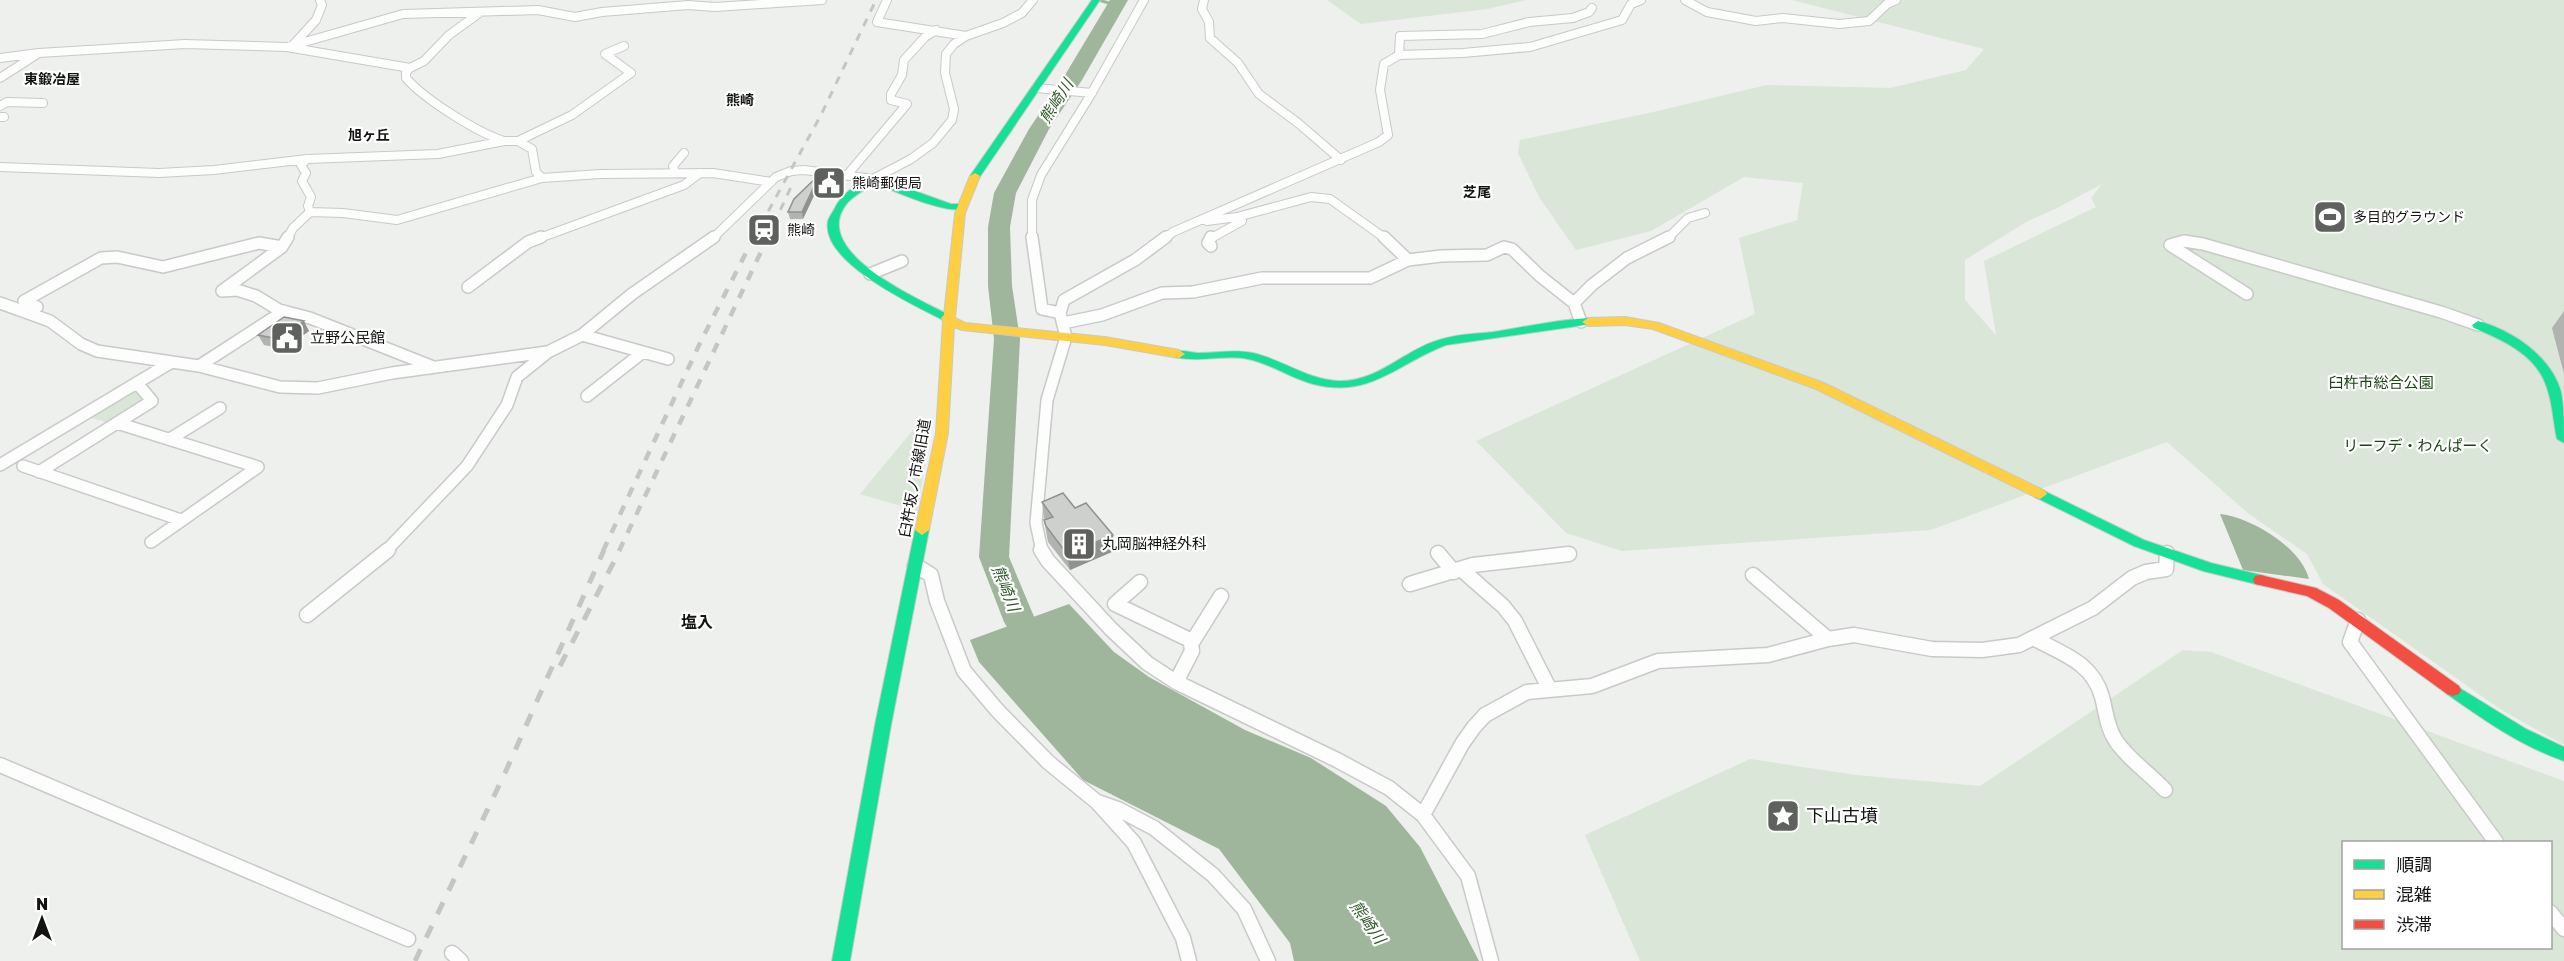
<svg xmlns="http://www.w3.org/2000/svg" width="2564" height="961" font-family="'Golos Text','Noto Sans JP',sans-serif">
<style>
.green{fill:#dae6d7;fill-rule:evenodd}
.water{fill:#9fb69c}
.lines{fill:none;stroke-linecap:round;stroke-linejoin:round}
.stream{stroke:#9fb69c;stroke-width:3}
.river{fill:#9fb69c;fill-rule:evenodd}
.street-far2-casing{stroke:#c8cac7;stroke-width:10}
.street-far1-casing{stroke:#c8cac7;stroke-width:14}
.street-casing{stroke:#c8cac7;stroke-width:17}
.fast-casing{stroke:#c8cac7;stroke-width:2}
.slow-casing{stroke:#c8cac7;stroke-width:2}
.jam-casing{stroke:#c8cac7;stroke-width:2}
.street-far2{stroke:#fcfdfc;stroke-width:8}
.street-far1{stroke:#fcfdfc;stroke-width:11}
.street{stroke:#fcfdfc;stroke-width:14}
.fast{fill:#16e098;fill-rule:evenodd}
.slow{fill:#ffcf43;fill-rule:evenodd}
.jam{fill:#f24e42;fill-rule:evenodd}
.rail-far2{stroke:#c4c6c4;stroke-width:3;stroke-dasharray:8 8;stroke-linecap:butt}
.rail-far1{stroke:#c4c6c4;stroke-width:4.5;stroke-dasharray:10 10;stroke-linecap:butt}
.rail{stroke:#c4c6c4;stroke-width:5;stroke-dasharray:13 13;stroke-linecap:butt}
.wall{fill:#b1b3b0}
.shaded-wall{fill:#909290}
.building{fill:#ced0cd;stroke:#909290;stroke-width:1.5}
.labels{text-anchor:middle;stroke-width:4.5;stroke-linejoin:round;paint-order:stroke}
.far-neighbourhood-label{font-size:14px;font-weight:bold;fill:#131412;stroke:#fff}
.far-poi-label{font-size:14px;fill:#131412;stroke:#fff;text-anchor:start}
.poi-label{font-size:15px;fill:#131412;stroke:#fff;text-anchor:start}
.park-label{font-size:15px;fill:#1a4613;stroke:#fff}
.street-label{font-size:15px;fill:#131412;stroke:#fff}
.water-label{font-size:16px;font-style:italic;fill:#2f5b28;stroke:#fff}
.neighbourhood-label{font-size:16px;font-weight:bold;fill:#131412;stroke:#fff}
.near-poi-label{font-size:18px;fill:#131412;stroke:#fff;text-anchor:start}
</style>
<rect width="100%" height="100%" fill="#edf0ec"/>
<path class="green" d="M1327,0H1526L1487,9L1361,24Z
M1792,0H2564V745L2500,709L2323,584L2307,554L2249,514L2167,442L1931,530L1622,551L1566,533L1476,441L1755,314L1739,238L1797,220L1803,183L1744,177L1651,231L1576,250L1539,197L1518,153L1520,140L1649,113L1767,85L1890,88L1966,70L1984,49ZM2102,184L2091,198L2096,207L1984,261L1996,335L1965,300V260L2026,222L2057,208Z
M134,389L145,400L110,423L84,416Z
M913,430L929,435L918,511L860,494Z
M2183,650L2211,652L2564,781V961H1640L1585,835L1750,759L1856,775L1980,786ZM2344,842H2550V948H2344Z"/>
<path class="water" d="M2220,514C2250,517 2301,547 2309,579L2243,570Z
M1069,604L1114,652L1149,677L1245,730L1311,758L1386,806L1420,847L1479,961H1294L1290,943L1219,849L1083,780L979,662L970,640Z"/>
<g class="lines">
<path class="stream" d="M1099,0L1115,5"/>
<path class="river" d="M1110,0H1128L1082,80L1049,129L1016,193L1010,227L1012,286L1020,339L1009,557L1035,619L1056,653L1051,662L1040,665L1029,662L1004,622L979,557L994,339L988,286V227L994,193L1029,129L1062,80Z"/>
<defs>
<path id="street-far2" d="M887,0L877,22L966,36
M1204,0L1202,9L1209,22L1210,38L1238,63L1259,94L1298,123L1341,160
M1685,0L1707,12L1756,21L1783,18L1839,24L1869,21L1887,4L1896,0
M294,44L316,20L322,5L320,0
M39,53L185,44L287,47
M1399,55L1400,36L1482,34L1529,22L1573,18L1589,12L1592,8
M0,58L39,53L0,78
M410,68L424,61L449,35L478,14
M1036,88L1092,93
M0,106L7,102L43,103
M0,117H4
M504,141C478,133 424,99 406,78V72L410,68L287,47L403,14L538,10L575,17L602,12L688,5L715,7L822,0
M518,141L572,115L631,73L605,54L624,46
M307,159L301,165L306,173L302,181L311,197L308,206L310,212
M0,167L159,173L214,170L307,159L438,154L504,141H518L532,149L536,172L542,178
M675,173L673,166L684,153
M848,174L907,104L891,100V94L902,75L904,60L925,37L936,30
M1207,221L1237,217L1311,197L1330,199L1386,239
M287,239L293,228L310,212L343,213L397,220L542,178L600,174L713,173L771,182
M537,239L684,185L700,173
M712,239L776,177L791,171L804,170L873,179L911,159L933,143L952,120L954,109L945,73L946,54L954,44L966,36L1003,23L1022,13L1033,0
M1032,239V200L1041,175L1090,96L1144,0
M1164,239L1173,232L1379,142L1388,135L1380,90L1384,64L1399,55L1463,53L1530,47L1622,20L1631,4L1641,0
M1210,239L1242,221
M1667,239L1688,218L1705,213"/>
<path id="street-far1" d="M1032,237L1042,309L1060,313
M1211,237L1208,243L1211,246
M1384,237L1408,260
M870,274L902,261
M468,287L528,242L541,237
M222,291L282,247L288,237
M222,291L237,290L256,296L279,310L310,318L431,366
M2247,294L2170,245L2184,241L2203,244L2441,312L2478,325
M0,303L50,321L81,344L97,351L199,366L280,387L318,388L392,373L547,352
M1574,303L1592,285L1627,258L1669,237
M37,307L24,301L101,258L117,257L163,267L259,243L282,247
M1063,323L1102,315L1162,293L1193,292L1262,278H1370L1408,260L1441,256L1487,255L1504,247L1512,249L1540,276L1574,303L1581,322
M582,335L668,359
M199,366L284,311
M587,396L643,352
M117,423L258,467L151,542
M170,439L220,408
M0,465L170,363
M23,466L181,520
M39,472L152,401L137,383
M386,551L467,466L507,405L517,377L548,352L582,335L632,294L714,237
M1042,551L1036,523L1047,400L1066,337L1060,313L1064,300L1135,260L1166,237"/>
<path id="street" d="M1041,550L1048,561L1111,629L1147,663L1176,682L1337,760L1389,788L1423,815L1468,876L1491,961
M1438,553L1454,572
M915,565L931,575L937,601L964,671L997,710L1048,762L1097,802L1134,843L1183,938L1189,961
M1462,570L1503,606L1515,621L1549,688
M1753,575L1828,639
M1140,582L1115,604L1192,641
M1410,584L1473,565L1569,554
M307,615L388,550
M2358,620L2350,642L2496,842
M2035,639C2063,654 2093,663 2102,697C2106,712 2107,728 2116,741C2129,760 2149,773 2165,790
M1176,682L1192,651L1191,644L1221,596
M0,765L408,939
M1098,802L1118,809L1154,828L1213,875L1244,909L1268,961
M1423,815L1462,744L1474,727L1485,715L1527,692L1592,686L1658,661L1768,655L1828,639L1854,635L1932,649L1982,650L2019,645L2093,608L2132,578L2146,572L2166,569L2167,553
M2550,912L2564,929
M452,953L461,961"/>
<path id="fast" d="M1092,0H1100L979,178H971L970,176Z
M873,176L951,204H962L967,207C953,218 892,190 874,183C866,189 855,195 848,202C806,251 919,299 951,316L953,318L951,320H943C914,305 820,262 828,221C829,217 833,212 835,208C841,195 859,181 873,176Z
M1588,318L1594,322L1592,324L1446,345C1398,363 1370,399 1313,384C1291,378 1271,364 1248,359C1224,354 1200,363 1175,357L1173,354C1180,348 1190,353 1199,353C1217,353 1235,349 1253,353C1283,360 1308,380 1339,381C1378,382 1404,350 1439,340C1457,334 1475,334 1493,332C1525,327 1556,320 1588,318Z
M2478,321C2512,330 2551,356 2561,392C2564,408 2564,426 2564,443L2557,439C2553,422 2553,405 2547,388C2537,355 2503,340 2474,328L2472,325Z
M2040,489L2144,540L2211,563L2265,576L2267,580L2265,584L2260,585L2203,571L2134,546L2035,497L2033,494Z
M922,525L929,530L891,725L850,961H832L875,725L915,530Z
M2453,684L2526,729L2564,747V761C2521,746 2484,720 2447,694L2445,690L2447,686Z"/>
<path id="slow" d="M975,173L980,176L965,213L955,318L965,323L1105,337L1179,350L1185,354L1179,358L1105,345L962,330L954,327L948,433L929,530L922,535L915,530L936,433L943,321L941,318L944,315L955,213L970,176Z
M1625,317L1659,323L1824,383L2045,491L2047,494L2040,499L2035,497L1816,389L1653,329L1625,325L1588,326L1582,322L1588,318Z"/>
<path id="jam" d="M2260,575L2316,588L2339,600L2459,686L2461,690L2459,694L2453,696L2447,694L2329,608L2307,596L2255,584L2253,580L2255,576Z"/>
</defs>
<use href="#street-far2" class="street-far2-casing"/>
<use href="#street-far1" class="street-far1-casing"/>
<use href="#street" class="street-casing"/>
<use href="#fast" class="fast-casing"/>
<use href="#slow" class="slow-casing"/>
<use href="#jam" class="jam-casing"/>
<use href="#street-far2" class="street-far2"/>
<use href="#street-far1" class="street-far1"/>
<use href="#street" class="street"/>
<use href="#fast" class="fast"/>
<use href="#slow" class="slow"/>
<use href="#jam" class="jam"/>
<path class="rail-far2" d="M753,239L821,115L876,0
M767,239L791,187"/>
<path class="rail-far1" d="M603,551L700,343L754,237
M619,551L768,237"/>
<path class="rail" d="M560,666L620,550
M415,961L505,773L604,550"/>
</g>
<path class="wall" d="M822,172L839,181L831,190L817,189L803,219H790L788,212Z
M2564,311V374L2552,328Z
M309,331L284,349L264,345L258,335Z
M1042,502L1075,508L1113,535L1114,551L1070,570L1048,542L1044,520H1046L1044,518Z"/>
<path class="shaded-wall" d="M838,174L839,181L831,190L829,183Z
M816,182L817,189L803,219L802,212Z
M304,321L309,331L284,349L278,339Z
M1113,535L1114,551L1070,570L1067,554Z"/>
<path class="building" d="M822,172L838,174L829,183L816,182L802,212H788L794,199Z
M284,317L304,321L278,339L258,335Z
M1063,493L1075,508L1086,503L1113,535L1067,554L1046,526L1044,520L1053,517L1042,502Z"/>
<defs>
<symbol id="civic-square" viewBox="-11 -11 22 22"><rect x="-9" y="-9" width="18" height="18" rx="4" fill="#5f615e" stroke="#fff"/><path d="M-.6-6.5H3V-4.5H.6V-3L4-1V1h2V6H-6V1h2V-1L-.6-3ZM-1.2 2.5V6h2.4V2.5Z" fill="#fff"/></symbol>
<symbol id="stadium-square" viewBox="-11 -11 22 22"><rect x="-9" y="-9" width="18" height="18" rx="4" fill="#5f615e" stroke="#fff"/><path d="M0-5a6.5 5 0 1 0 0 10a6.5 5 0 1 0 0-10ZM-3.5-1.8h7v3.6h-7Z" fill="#fff"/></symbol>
<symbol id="station-square" viewBox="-11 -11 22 22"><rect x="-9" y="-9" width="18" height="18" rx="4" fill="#5f615e" stroke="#fff"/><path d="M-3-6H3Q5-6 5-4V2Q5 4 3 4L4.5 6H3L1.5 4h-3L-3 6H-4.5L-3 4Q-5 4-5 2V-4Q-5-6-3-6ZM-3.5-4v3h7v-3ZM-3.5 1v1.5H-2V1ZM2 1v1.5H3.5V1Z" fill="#fff"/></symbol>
<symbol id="building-square" viewBox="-11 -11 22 22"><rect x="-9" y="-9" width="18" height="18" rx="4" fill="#5f615e" stroke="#fff"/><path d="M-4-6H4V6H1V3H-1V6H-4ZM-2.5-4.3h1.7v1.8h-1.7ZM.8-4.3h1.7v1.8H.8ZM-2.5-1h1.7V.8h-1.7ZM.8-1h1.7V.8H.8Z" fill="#fff"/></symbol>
<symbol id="sight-square" viewBox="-11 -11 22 22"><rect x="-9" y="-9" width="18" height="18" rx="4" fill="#5f615e" stroke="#fff"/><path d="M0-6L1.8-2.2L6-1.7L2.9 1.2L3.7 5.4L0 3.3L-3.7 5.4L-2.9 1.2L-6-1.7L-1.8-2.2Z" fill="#fff"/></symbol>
</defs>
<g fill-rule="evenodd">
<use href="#civic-square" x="810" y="164" width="38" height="38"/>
<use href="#stadium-square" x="2311" y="198" width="38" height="38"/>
<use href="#station-square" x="745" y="211" width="38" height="38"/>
<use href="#civic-square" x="268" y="319" width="38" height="38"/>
<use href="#building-square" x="1060" y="525" width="38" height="38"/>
<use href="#sight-square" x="1764" y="797" width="38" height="38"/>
</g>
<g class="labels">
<g class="far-neighbourhood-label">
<text x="52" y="84">東鍛冶屋</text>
<text x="740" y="105">熊崎</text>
<text x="369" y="140">旭ヶ丘</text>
<text x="1477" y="197">芝尾</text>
</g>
<g class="far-poi-label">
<text x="852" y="188">熊崎郵便局</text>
<text x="2353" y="222">多目的グラウンド</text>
<text x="787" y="235">熊崎</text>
</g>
<g class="poi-label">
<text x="310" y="343">立野公民館</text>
<text x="1102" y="549">丸岡脳神経外科</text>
</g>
<g class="park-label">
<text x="2381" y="388">臼杵市総合公園</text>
<text x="2418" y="451">リーフデ・わんぱーく</text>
</g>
<g class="street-label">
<text transform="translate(915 478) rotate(-80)" y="5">臼杵坂ノ市線旧道</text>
</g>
<g class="water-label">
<text transform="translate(1056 101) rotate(-58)" y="6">熊崎川</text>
<text transform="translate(1006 588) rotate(68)" y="6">熊崎川</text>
<text transform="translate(1368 922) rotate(55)" y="6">熊崎川</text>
</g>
<g class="neighbourhood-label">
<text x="697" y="628">塩入</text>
</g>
<g class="near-poi-label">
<text x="1806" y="822">下山古墳</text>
</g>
</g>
<rect x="2342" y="841" width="210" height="108" fill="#ffffff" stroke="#a1a1a0" stroke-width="1.5"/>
<rect x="2354" y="860" width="30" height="9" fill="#16e098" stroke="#a1a1a0" stroke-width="1.5"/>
<text x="2396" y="871" font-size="18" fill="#131412">順調</text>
<rect x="2354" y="890" width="30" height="9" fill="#ffcf43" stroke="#a1a1a0" stroke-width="1.5"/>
<text x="2396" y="901" font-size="18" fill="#131412">混雑</text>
<rect x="2354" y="920" width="30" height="9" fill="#f24e42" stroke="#a1a1a0" stroke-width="1.5"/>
<text x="2396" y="931" font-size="18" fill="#131412">渋滞</text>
<g transform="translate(42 919)" stroke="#ffffff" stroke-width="4.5" paint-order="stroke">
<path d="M0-4.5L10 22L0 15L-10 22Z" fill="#131412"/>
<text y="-9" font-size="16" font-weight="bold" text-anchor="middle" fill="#131412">N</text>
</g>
</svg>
